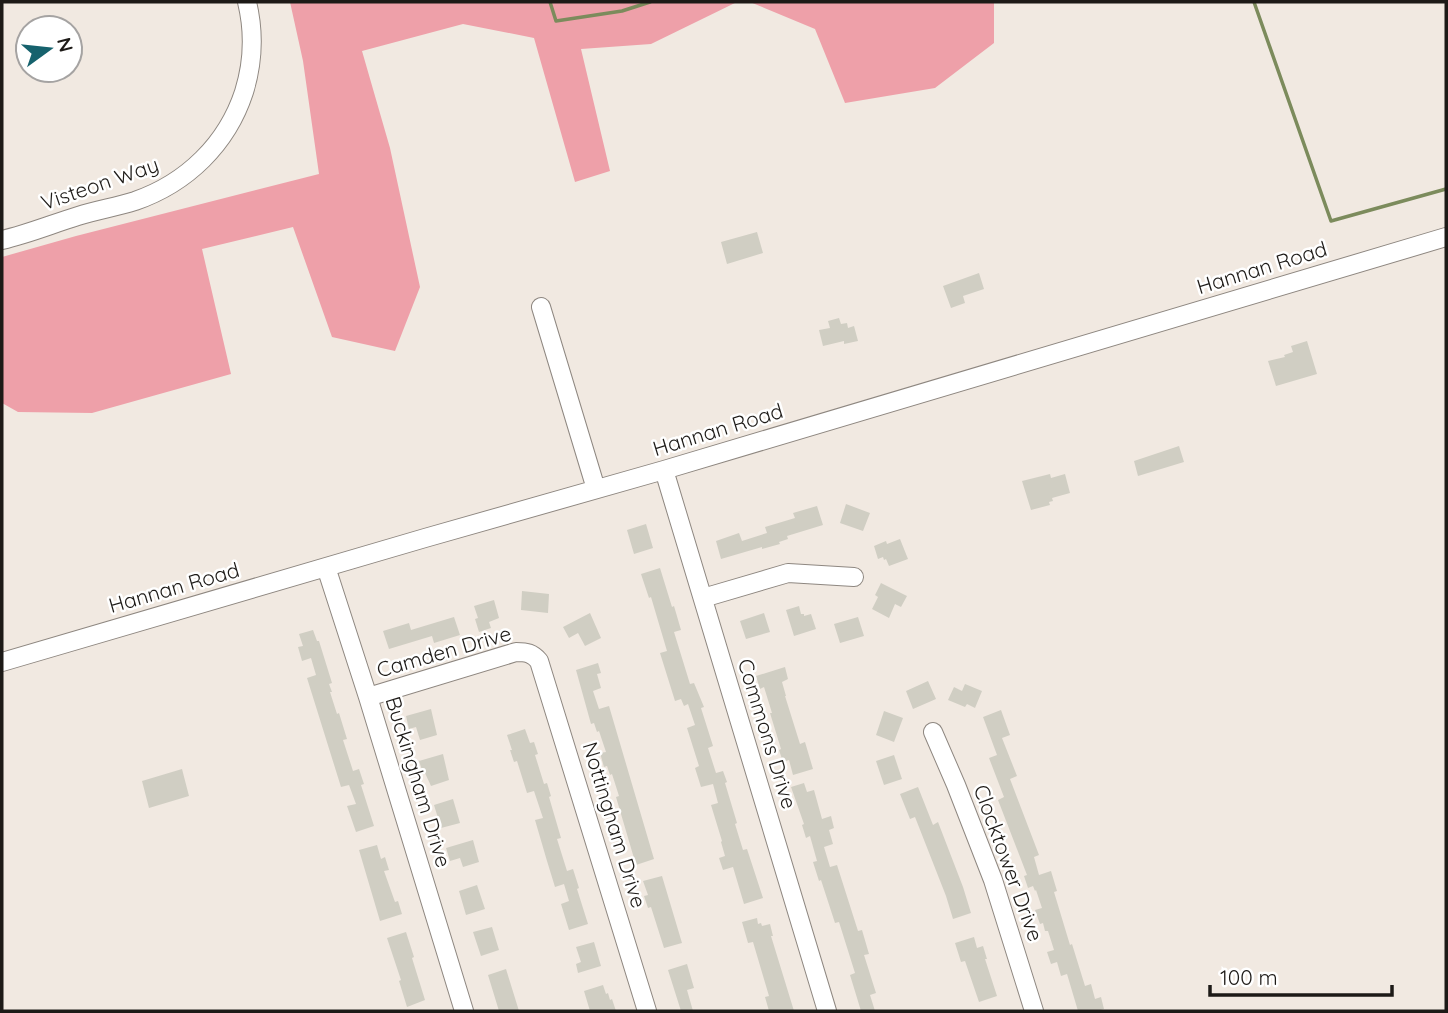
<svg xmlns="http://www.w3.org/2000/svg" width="1448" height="1013" font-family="Quicksand,sans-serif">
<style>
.forest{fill:#eea0a9}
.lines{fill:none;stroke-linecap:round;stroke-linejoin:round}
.stream{stroke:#7c8b5c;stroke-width:3.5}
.building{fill:#d0cec3}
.minor-casing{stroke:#8e8780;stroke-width:20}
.minor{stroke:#fff;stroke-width:18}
.labels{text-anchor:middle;stroke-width:5;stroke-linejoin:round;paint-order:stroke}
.street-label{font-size:21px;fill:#1d1a17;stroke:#fff}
</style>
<rect width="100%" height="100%" fill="#f1e9e1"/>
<path class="forest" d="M290,2H737L651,44L581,49L610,171L575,182L534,38L463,24L362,51L390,148L420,287L395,351L332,337L293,227L202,249L231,374L92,413L18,412L2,403V257L76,236L319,174L303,61Z
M750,2H994V43L935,88L845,103L815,29Z"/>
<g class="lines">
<path class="stream" d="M550,2L556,21L622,11L650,2
M1254,2L1331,221L1446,189"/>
</g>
<path class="building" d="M757,232L763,253L727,264L721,242Z
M979,273L984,289L963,296L965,303L951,308L943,286Z
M839,318L841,324L847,323L848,328L854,326L858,341L844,344V341L823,346L819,330L830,328L828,321Z
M1307,341L1317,374L1276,386L1268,361L1285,357L1284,355L1293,352L1291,346Z
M1179,446L1184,462L1138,476L1134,461Z
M1050,474L1051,478L1065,474L1070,493L1052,498L1053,501L1049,502L1050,505L1031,510L1022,481Z
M846,504L870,513L863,531L840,523Z
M817,506L823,525L787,536L788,539L779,542L780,544L762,549V547L721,559L716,541L739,533L742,541L767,533L765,527L795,518L793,513Z
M646,524L653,548L634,554L627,530Z
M900,539L908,559L889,566L886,559L884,560L883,557L878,559L874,546L886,541L887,544Z
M660,568L672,607L674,606L681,630L674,632L690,684L694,683L704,707L701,708L713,746L708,748L716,773L723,771L727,782L725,783L737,823L735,824L743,850L747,849L763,898L744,904L733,867L723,870L719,858L725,856L721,842L722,841L711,805L718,803L713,784L701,787L695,768L699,766L687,728L695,725L688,704L684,706L681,699L675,701L660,653L667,651L651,597L649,598L641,574Z
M881,583L907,596L901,607L895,604L889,618L872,609L878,597L875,595Z
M522,591L549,594L548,613L521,610Z
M494,600L499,618L489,622L491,628L479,632L475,619L478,618L474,606Z
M799,606L801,614H804V616L811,614L816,629L794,636L786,610Z
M590,613L601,638L585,646L578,633L569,638L563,627Z
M764,613L770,632L746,639L740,621Z
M454,617L460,635L434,643L432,636L389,649L383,631L409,623L411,630Z
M858,617L864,636L840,643L834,624Z
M313,630L317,641H319L332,683L329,684L332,692H330L337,714L339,713L347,739L343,740L353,771L359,769L364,784L361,785L374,826L356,832L347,806L356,804L349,785L341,787L307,678L316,675L311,658L302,661L298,647L303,646L299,634Z
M598,663L601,673L597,674L601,688L593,691L599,709L609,706L654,859L636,865L616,797L619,796L612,774L610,775L607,766L604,767L600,753L606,752L599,731L597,732L594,723L591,724L576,670Z
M785,667L788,679L782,682L786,696H785L800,744L805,742L813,769L793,775L789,760L783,762L779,750L781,749L770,713H772L764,687L760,689L756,676Z
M928,681L936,699L913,709L906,691Z
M965,684L982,691L975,708L967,704L965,707L948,700L954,687L962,691Z
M431,709L437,735L420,740L416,727L409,729L406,716Z
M1001,710L1010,735L1002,738L1017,776L1010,779L1039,855L1034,857L1039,875L1051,871L1057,891L1054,892L1070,945L1072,944L1085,986L1091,984L1095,999L1101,997L1104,1009L1097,1011H1078L1067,974L1061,976L1057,962L1051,964L1047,952L1054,950L1048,931H1045L1043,923L1040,924L1035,910L1042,908L1036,890L1035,891L1033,886L1028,888L1024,876L1027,875L998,800L1004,797L989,758L997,755L983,717Z
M884,711L903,718L894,742L876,735Z
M525,729L530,743L534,742L538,754L535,755L544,784L547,783L551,796L549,797L561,838L557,839L567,871L573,869L579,888L577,889L588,924L569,930L561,904L569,901L564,884L555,887L547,861L535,820L543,818L534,791L527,793L517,761L514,762L510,750H512L507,735Z
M443,754L449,780L431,786L425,773H423L419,761Z
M894,755L902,779L884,785L876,761Z
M182,769L189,796L149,808L142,781Z
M804,783L807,792L814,790L822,819L831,816L834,828L829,830L833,844L824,847L830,867L837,865L858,931L862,930L869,954L864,955L876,993L870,995L875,1011H861L850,975L855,973L839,922L835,923L821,880L819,881L813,862L817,861L810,836L806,838L802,825L804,824L791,787Z
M918,787L933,825L938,822L963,887L971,913L953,919L946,896L915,817L910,819L900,794Z
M453,799L460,823L441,828L434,805Z
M473,840L479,862L463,867L460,858L450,861L446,848Z
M377,845L381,859L385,857L389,870L384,871L395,902L398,901L402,914L380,921L359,850Z
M662,876L682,943L664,948L651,907L648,908L644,896L648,895L643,881Z
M477,885L485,909L466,915L459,891Z
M757,918L758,924L761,923L762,926L770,924L773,936H771L794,1011H769L765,997L769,996L753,942L748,943L742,922Z
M492,927L499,950L481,956L473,932Z
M406,932L414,957L412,958L425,1000L407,1007L399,981L401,980L387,938Z
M974,937L977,948L983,946L987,959H985L997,996L979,1002L965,961L961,962L955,943Z
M594,942L601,966L578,973L576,964L581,962L576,947Z
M687,964L694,988L687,990L693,1011H681L668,970Z
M506,969L519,1011H499L488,975Z
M603,985L606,994L608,993L610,1000L612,999L616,1011H590L584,991Z"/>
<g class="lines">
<defs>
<path id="minor" d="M2,240C28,234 52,224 78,216C97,210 116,207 135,201C187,183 227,144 244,92C253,63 254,31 247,2
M541,307L596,489
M664,470L827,1011
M326,567L368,697L464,1011
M703,598L788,573L854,577
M2,662L425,538L664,470L1446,237
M368,697L516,652C527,652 532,653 539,661L647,1011
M933,732L956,785L993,880L1034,1011"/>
</defs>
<use href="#minor" class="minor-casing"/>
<use href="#minor" class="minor"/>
</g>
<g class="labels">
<g class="street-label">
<text transform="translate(100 184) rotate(-19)" y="7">Visteon Way</text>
<text transform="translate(1262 268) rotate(-17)" y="7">Hannan Road</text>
<text transform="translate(718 430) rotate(-17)" y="7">Hannan Road</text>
<text transform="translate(174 588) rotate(-16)" y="7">Hannan Road</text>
<text transform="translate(444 652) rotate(-16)" y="7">Camden Drive</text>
<text transform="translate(767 734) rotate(73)" y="7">Commons Drive</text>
<text transform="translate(418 782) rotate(73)" y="7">Buckingham Drive</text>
<text transform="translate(614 825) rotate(73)" y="7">Nottingham Drive</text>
<text transform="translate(1008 863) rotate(70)" y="7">Clocktower Drive</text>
</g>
</g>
<rect width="1448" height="1013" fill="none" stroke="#1d1a17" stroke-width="7"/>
<g transform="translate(49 49) rotate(75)"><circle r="33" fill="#ffffff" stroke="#a5a3a2" stroke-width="2"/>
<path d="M0-5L12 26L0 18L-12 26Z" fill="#16626d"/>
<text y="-10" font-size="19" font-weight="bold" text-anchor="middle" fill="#1d1a17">N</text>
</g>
<path d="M1210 985v10h182v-10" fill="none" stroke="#1d1a17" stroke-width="3.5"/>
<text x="1220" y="985" font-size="21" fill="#1d1a17" stroke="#ffffff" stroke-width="5" paint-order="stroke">100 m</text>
</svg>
